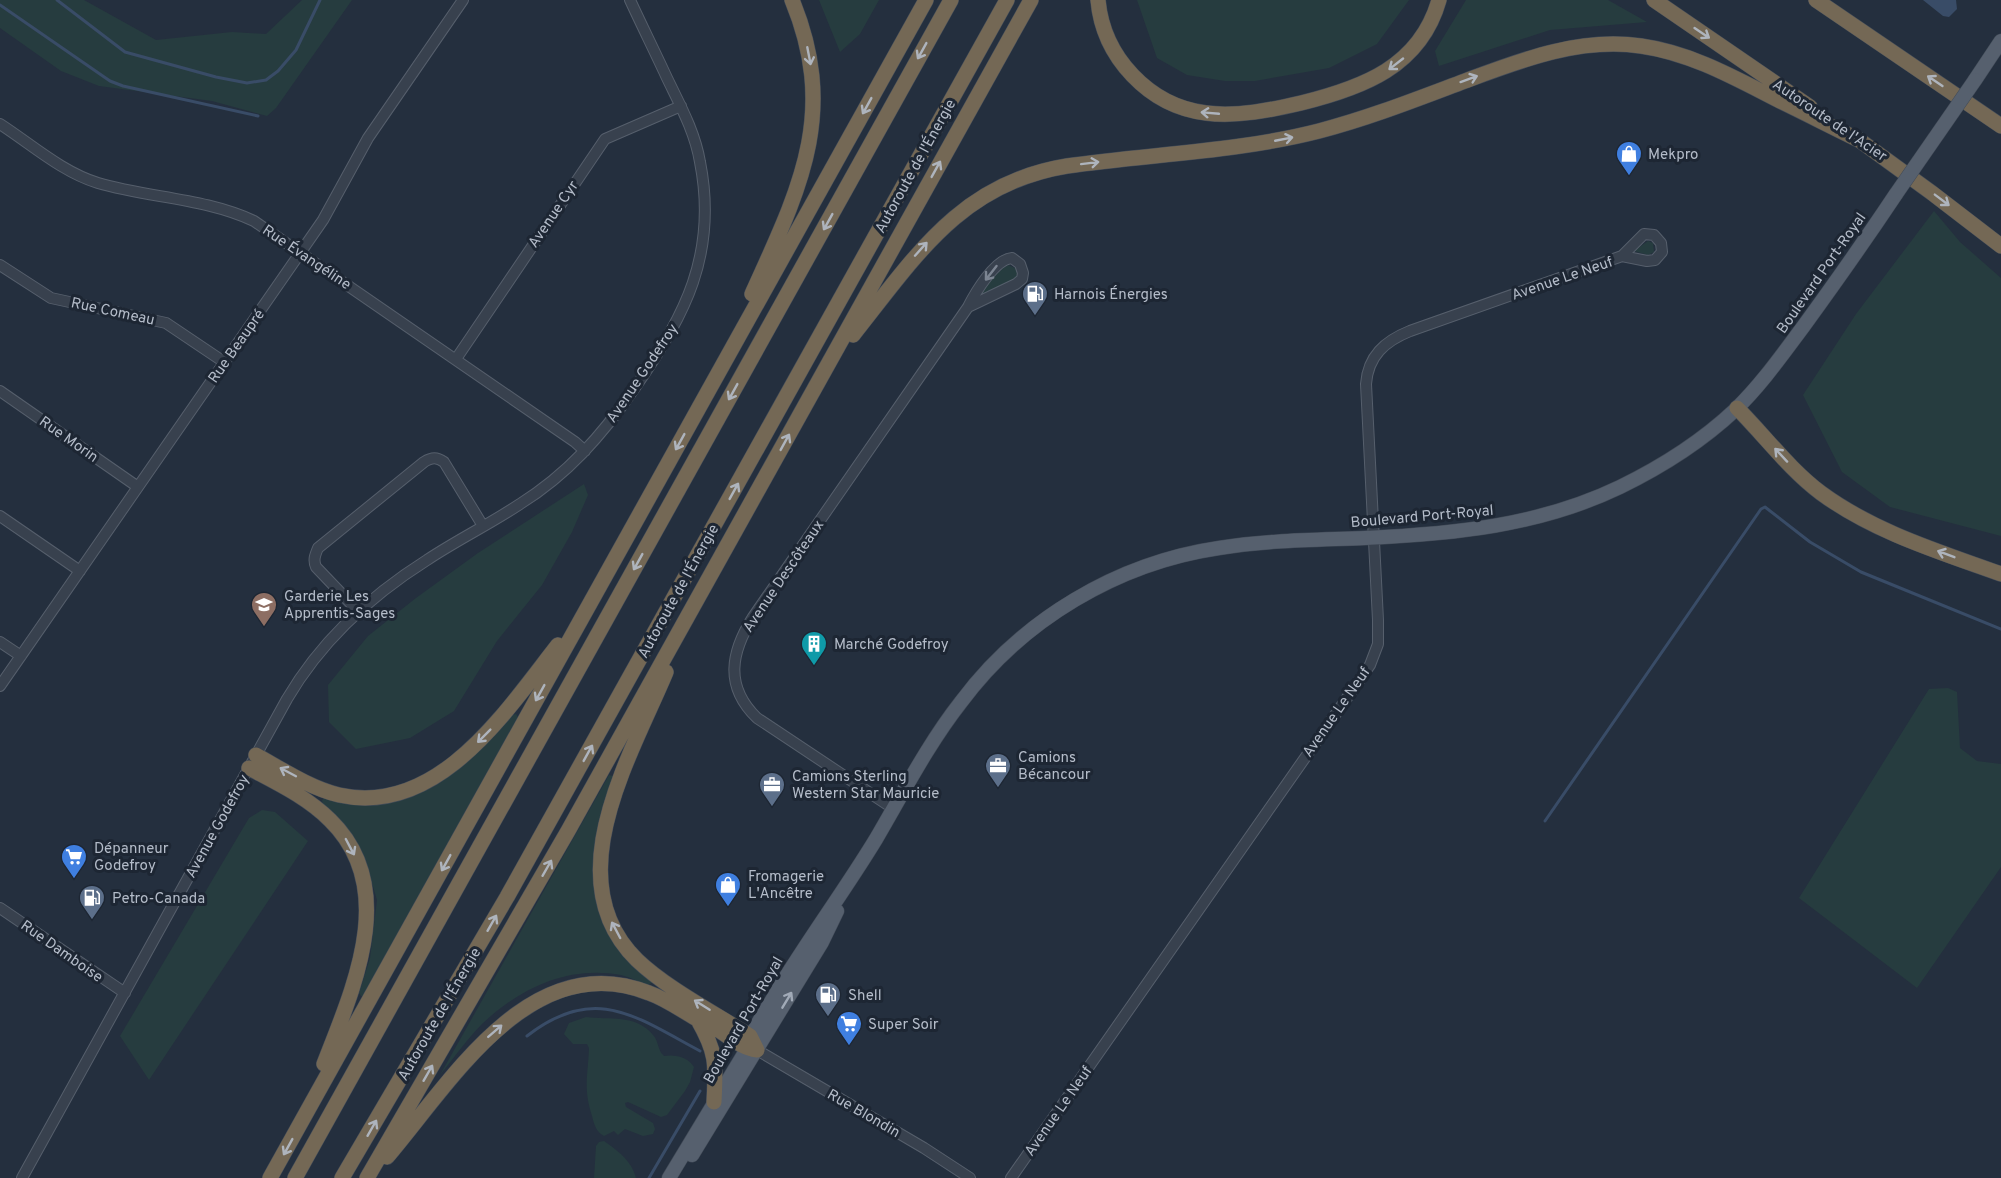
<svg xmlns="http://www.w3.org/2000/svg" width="2001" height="1178" font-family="Overpass,sans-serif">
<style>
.green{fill:#263c3f}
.water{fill:#394c67}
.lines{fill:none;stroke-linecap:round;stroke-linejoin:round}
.stream{stroke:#394c67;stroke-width:3}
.minor-casing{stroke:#565f6c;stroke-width:12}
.major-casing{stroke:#414a57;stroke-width:15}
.highway-casing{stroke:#434c59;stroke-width:16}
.minor{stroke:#38414e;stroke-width:10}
.major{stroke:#56606e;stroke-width:14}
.highway{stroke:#746855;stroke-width:15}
.major-bridge-casing{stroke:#414a57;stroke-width:15;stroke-linecap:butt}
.major-bridge{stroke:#56606e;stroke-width:14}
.oneway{stroke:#aeb4bd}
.oneway2{stroke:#7c8592}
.oneway3{stroke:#a1aab7}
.labels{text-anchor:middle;stroke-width:6;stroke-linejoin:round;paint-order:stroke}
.street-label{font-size:15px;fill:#b4bcc9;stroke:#1d2633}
.poi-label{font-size:15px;fill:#b4bcc9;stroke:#1d2633;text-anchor:start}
</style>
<rect width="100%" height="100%" fill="#242f3e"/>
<path class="green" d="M0,0H84L156,40L232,32L266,34L302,0H352L276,108L267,116L212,101L99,86L61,71L0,28Z
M819,0H879L860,34L840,52Z
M1137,0H1409L1377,44L1329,68L1255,81H1225L1187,75L1157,58Z
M1466,0H1608L1647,22L1550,30L1439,66L1435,51Z
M1934,211L1960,242L2001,278V536L1890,507L1842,472L1803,395L1856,314Z
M1648,241L1653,243L1654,252L1648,255L1634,251Z
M1008,265L1015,268L1018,271L1016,278L980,297L979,295C987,284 996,272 1008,265Z
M584,484L588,495L572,532L542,585L497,641L454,711L410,738L356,749L329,722L328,685L368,636L416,598L478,553Z
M1948,688L1957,692L1960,748L1977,761L2001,764V867L1917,988L1799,898L1929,689Z
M516,714L518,717L363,996H361L359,993L370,958L377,900L367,866L357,845L340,821L323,806L322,800L325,798C413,825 454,768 512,715Z
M609,775L613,776L599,899L653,980L652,983L647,985C639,982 630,977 621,975C568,965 520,988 482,1024C467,1039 454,1058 440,1075Z
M262,810L275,812L308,841L149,1080L120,1036L249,818Z
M586,1017C609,1020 636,1014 653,1035C659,1041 657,1050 664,1056C675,1054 688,1057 694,1067L690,1082L685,1091L667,1115L661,1117L628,1102L625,1103L626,1107L653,1123L655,1129L653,1134L643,1136L625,1129L618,1135L614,1131L604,1136C596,1132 594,1124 592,1116C583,1088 588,1076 589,1048L587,1044H573L564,1034L569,1023Z
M604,1141C617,1150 632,1161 636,1178H594L596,1146L599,1142Z"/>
<path class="water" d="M1923,0H1956L1957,9L1949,17L1943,16Z"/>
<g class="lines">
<path class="stream" d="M57,0L125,52L216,77L247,83L266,80L278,71L296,50L320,0
M0,5L110,81L123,86L258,116
M1545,821L1761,509L1765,507L1810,542L1861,572L2001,629
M527,1036C595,983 636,1017 700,1051
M649,1178L700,1091"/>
<defs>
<path id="minor" d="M0,124C31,144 62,172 98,183C149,198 205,198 254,221L575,442L585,451
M0,265L51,298L166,323L224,362
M456,359L605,139L681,106
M0,391L138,487
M0,516L80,571
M358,611L316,567C313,560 315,555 318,548L424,462C432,457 437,457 444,462L483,526
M0,642L21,656
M0,686L323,220L368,138L463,0
M894,809L757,718C724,686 731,652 753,617L968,307C975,293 995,259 1012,258L1020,264L1023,273L1022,279L1016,284L968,307
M0,908L125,993
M757,1050L924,1148L970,1178
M22,1178L287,699C321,641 370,596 427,560C457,540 490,524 520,504C568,474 602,435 634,389C685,317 718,253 700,162C695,132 680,105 667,78C655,52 642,26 630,0
M1011,1178L1370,665L1378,644V620L1366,384C1368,356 1385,341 1410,331L1622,256L1647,261L1655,260L1662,252L1661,243L1654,235L1644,234L1622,256"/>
<path id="major" d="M1975,80L2001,41
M692,1155L822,942L837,911
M669,1178L747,1049C753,1027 768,1008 779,988C810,937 845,890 876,839C903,793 928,744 961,702C1022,620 1117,563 1219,548C1267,540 1317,540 1365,538C1453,534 1539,526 1620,487C1661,467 1702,441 1735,410C1761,385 1782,355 1803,327C1835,283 1866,239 1896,194"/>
<path id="highway" d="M1098,0C1103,57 1149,106 1206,113C1237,117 1271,110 1301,103C1362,88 1420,67 1439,0
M1654,0L1810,107
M1816,0L2001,126
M1855,137L1932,193L2001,246
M752,294C799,190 839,114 792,0
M853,335C915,257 961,183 1067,166C1151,154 1237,152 1319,131C1369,118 1417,99 1465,81C1521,60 1580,37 1641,46C1691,53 1735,78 1780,101C1807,114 1834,128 1861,141
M1737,408C1765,436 1789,469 1821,493C1874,532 1940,552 2001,574
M666,672C631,756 555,880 637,960C666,988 716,1014 750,1036L757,1050
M256,755C283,770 310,788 339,795C438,817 506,711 558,645
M249,768C277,783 307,797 330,820C400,888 353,989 324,1064
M698,1020C717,1053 716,1064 714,1102
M387,1157C451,1082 531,946 649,993C666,999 681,1010 697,1019C704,1023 711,1025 717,1029C731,1038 742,1048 757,1050
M270,1178L926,0
M295,1178L951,0
M342,1178L507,897L1007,0
M367,1178L568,831L1031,0"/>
</defs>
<use href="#minor" class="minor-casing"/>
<use href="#major" class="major-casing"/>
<use href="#highway" class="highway-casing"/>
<use href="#minor" class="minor"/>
<use href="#major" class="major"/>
<use href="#highway" class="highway"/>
<defs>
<path id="major-bridge" d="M1896,194L1975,80"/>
</defs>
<use href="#major-bridge" class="major-bridge-casing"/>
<use href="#major-bridge" class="major-bridge"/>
</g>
<defs><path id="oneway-shaft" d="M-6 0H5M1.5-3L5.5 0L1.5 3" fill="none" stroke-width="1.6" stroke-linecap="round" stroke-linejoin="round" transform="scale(1.5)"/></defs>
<g class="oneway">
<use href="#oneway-shaft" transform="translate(1702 33) rotate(34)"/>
<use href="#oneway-shaft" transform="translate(922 51) rotate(119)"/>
<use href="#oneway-shaft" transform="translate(809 56) rotate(79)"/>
<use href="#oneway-shaft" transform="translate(1396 64) rotate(142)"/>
<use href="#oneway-shaft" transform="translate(1469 79) rotate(-20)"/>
<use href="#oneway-shaft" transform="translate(1935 81) rotate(-146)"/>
<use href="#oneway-shaft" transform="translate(867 106) rotate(119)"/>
<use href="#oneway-shaft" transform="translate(1210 113) rotate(-175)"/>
<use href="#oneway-shaft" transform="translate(1284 139) rotate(-11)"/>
<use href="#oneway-shaft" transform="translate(1090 163) rotate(-7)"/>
<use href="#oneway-shaft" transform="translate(936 169) rotate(-61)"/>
<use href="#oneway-shaft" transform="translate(1942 200) rotate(37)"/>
<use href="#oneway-shaft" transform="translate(828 222) rotate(119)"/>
<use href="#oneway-shaft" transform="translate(921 249) rotate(-48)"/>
<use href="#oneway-shaft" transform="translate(733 392) rotate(119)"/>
<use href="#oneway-shaft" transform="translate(680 442) rotate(119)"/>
<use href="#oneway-shaft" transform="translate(785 442) rotate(-61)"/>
<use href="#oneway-shaft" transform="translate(1781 455) rotate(-133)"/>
<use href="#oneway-shaft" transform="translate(734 491) rotate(-61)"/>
<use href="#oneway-shaft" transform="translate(1946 554) rotate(-159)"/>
<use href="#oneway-shaft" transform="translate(638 562) rotate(119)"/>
<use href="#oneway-shaft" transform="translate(540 693) rotate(119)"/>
<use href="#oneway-shaft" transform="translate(484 736) rotate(135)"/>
<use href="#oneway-shaft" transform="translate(588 753) rotate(-61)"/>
<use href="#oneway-shaft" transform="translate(288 772) rotate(-152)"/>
<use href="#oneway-shaft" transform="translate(350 847) rotate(62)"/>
<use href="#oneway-shaft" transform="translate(446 863) rotate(119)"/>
<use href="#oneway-shaft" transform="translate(547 868) rotate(-60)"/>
<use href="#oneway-shaft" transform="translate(492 923) rotate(-60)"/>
<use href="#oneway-shaft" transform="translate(616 930) rotate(-118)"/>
<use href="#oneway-shaft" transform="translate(702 1005) rotate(-148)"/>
<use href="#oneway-shaft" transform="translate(495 1031) rotate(-41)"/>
<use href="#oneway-shaft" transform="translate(428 1073) rotate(-60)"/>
<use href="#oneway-shaft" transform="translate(372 1128) rotate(-60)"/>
<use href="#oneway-shaft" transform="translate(288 1147) rotate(119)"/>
</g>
<use class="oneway2" href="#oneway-shaft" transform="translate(991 273) rotate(128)"/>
<use class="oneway3" href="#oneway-shaft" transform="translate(787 1000) rotate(-59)"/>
<defs>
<symbol id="shop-pin" viewBox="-11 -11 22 30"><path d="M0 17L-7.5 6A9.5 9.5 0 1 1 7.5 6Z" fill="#3f7fe0" stroke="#1d2633"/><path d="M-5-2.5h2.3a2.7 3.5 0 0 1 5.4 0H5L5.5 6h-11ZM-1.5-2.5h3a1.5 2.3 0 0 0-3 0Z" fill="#fff"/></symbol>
<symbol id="fuel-pin" viewBox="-11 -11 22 30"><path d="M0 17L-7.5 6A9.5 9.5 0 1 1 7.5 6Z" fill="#5c6f8a" stroke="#1d2633"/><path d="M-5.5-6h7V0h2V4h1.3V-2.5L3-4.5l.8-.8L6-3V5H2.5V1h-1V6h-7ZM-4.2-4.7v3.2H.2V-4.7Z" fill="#fff"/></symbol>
<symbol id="school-pin" viewBox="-11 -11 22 30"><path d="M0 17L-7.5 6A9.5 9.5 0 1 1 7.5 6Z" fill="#8d6e63" stroke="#1d2633"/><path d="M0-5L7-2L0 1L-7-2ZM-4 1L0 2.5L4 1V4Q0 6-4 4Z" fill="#fff"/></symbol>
<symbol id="building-pin" viewBox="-11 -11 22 30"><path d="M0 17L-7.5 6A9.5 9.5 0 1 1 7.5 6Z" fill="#0f9aa8" stroke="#1d2633"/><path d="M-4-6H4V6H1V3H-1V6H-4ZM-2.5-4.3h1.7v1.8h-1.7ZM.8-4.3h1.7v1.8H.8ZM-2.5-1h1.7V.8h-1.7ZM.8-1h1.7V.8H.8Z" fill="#fff"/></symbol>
<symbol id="office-pin" viewBox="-11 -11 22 30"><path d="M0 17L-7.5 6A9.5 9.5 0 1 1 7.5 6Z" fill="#5c6f8a" stroke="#1d2633"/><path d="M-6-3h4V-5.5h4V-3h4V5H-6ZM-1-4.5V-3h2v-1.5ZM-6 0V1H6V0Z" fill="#fff"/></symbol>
<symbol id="supermarket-pin" viewBox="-11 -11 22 30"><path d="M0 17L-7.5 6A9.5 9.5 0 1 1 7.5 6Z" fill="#3f7fe0" stroke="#1d2633"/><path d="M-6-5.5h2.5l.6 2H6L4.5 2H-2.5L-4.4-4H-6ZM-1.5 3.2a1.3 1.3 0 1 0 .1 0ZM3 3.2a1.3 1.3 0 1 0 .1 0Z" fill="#fff"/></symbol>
</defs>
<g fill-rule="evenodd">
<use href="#shop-pin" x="1614" y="139" width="30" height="40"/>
<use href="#fuel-pin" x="1020" y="279" width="30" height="40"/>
<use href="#school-pin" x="249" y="590" width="30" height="40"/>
<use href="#building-pin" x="799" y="629" width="30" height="40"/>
<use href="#office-pin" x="983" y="751" width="30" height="40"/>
<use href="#office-pin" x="757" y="770" width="30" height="40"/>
<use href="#supermarket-pin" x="59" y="842" width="30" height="40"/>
<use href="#shop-pin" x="713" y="870" width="30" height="40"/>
<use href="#fuel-pin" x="77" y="883" width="30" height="40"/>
<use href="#fuel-pin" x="813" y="980" width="30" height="40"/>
<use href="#supermarket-pin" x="834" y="1009" width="30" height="40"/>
</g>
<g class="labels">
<g class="street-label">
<text transform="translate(1830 120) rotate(34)" y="5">Autoroute de l'Acier</text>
<text transform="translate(915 166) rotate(-61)" y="5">Autoroute de l'Énergie</text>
<text transform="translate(553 214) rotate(-56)" y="5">Avenue Cyr</text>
<text transform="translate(307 257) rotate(34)" y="5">Rue Évangéline</text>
<text transform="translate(1821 273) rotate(-55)" y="5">Boulevard Port-Royal</text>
<text transform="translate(1562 278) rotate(-19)" y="5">Avenue Le Neuf</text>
<text transform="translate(113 311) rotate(12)" y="5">Rue Comeau</text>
<text transform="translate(236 346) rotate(-55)" y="5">Rue Beaupré</text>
<text transform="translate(642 373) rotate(-56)" y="5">Avenue Godefroy</text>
<text transform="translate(69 439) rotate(35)" y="5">Rue Morin</text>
<text transform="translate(1422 516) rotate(-5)" y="5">Boulevard Port-Royal</text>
<text transform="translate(783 576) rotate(-56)" y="5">Avenue Descôteaux</text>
<text transform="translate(678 591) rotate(-61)" y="5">Autoroute de l'Énergie</text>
<text transform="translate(1336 712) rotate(-55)" y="5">Avenue Le Neuf</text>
<text transform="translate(217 826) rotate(-61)" y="5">Avenue Godefroy</text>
<text transform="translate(62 951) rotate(35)" y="5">Rue Damboise</text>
<text transform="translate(439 1014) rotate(-60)" y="5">Autoroute de l'Énergie</text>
<text transform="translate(743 1020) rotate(-60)" y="5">Boulevard Port-Royal</text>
<text transform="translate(1058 1111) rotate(-55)" y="5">Avenue Le Neuf</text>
<text transform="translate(864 1113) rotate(30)" y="5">Rue Blondin</text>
</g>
<g class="poi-label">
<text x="1648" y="159">Mekpro</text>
<text x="1054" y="299">Harnois Énergies</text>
<text x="284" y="601">Garderie Les<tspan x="284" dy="17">Apprentis-Sages</tspan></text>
<text x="834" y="649">Marché Godefroy</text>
<text x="1018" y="762">Camions<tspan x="1018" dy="17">Bécancour</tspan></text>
<text x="792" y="781">Camions Sterling<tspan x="792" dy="17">Western Star Mauricie</tspan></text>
<text x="94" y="853">Dépanneur<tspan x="94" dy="17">Godefroy</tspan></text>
<text x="748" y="881">Fromagerie<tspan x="748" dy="17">L'Ancêtre</tspan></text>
<text x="112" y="903">Petro-Canada</text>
<text x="848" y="1000">Shell</text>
<text x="868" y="1029">Super Soir</text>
</g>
</g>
</svg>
